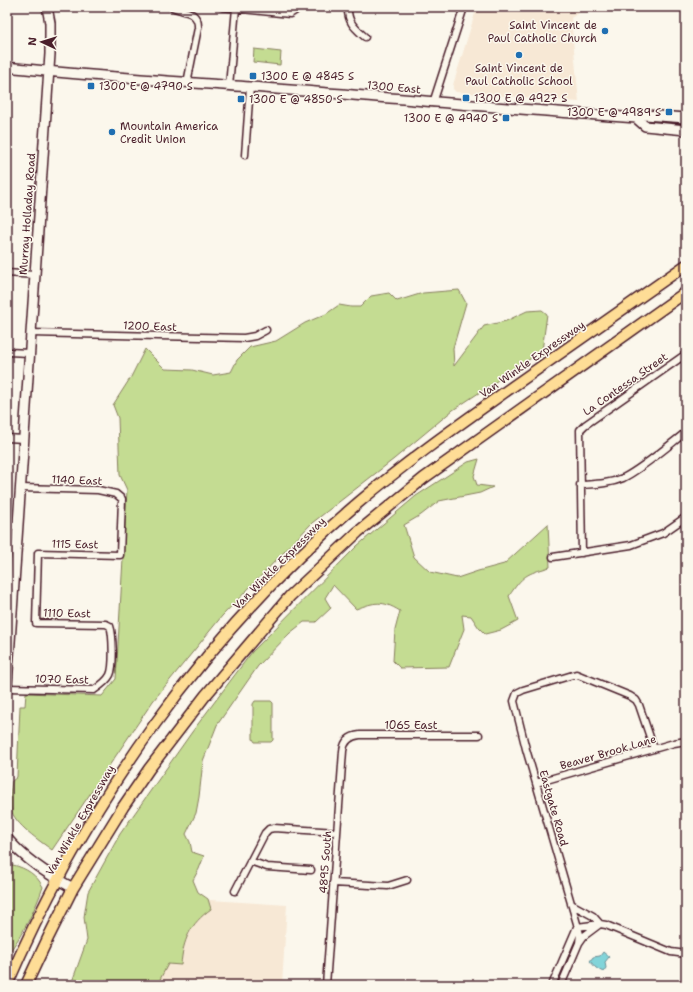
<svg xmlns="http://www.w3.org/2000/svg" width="693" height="992" font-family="'Shantell Sans',sans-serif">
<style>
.built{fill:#f7e8d5}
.green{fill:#c4dc92;stroke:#877e5e}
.water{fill:#82d4d9;stroke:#6c8c93}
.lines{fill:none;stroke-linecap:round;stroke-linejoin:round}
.street-casing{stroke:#4a1f2b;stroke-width:9}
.secondary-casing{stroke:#4a1f2b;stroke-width:12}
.primary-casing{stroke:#4a1f2b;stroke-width:13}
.street{stroke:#fbf7ec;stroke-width:6}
.secondary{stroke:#fbf7ec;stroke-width:9}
.primary{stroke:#fedd96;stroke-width:10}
.poi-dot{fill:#1f6fb2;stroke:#fbf7ec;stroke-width:1.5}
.labels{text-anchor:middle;stroke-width:3;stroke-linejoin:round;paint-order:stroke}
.poi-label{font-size:11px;fill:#4a1f2b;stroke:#fbf7ec;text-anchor:start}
.street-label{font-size:11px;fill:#4a1f2b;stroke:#fbf7ec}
</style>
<rect width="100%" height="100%" fill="#fbf7ec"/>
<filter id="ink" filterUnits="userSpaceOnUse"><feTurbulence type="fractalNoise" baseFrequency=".025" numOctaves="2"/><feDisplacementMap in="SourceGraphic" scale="8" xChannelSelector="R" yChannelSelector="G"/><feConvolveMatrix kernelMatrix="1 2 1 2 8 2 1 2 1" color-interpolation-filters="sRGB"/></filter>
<g filter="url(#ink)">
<path class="built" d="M477,7H587L571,18L579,102L456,92L453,89V85Z
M179,899L210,900L287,905L282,985H148Z"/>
<path class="green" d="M254,49L281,52L280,65L253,62Z
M459,290L466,303L453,348L454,366L484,326L506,321L527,311L542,310L547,314L542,351L453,410L394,459L312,523L222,616L153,701L52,850C40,841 14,824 11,809C9,802 11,788 12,781L17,777L20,706H25L26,693L102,696L116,679L127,490L120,475L118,418L113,405L131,377L145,349L165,369L192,370L213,375L231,372L237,360L250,347L276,341L305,323L326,314L339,305L351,307H360L371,296L389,293L397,301L423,293Z
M479,459L474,476L477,485L493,487L480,493L439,501L421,515L404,525L414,557L430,572L457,578L478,571L504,564L548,524L550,567C526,574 523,575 509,596L518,621L501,630L485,634L479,628L471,616L462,615L464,629L449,667L400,668L393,661L395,630L400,611C382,600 375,602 356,609L333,585L325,598L331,608L316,622H304L290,633L258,666L217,725L203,761L199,797L196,813L186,834L190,842L192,852L204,856L199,869L193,880L198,892L208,899L211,909C190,924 183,940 181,965L168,964L157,985H67L73,979L87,940L84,917L88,892L120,834L192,732L252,652L357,546L416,496L468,462Z
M255,701H271L273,703V740L271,742H255L253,739V704Z
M13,865C26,868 37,875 43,887C36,908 21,938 7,955V868Z"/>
<path class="water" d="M603,952L609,957L605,962L606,968L603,972L596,968L590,961L593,957L600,956Z"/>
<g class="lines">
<defs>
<path id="street" d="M172,7C184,12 199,11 198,28L187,83
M222,7L290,14L295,11L296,7
M348,7C347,22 355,28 365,37
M229,86L236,8
M433,103L464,7
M245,155L250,87
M7,273L35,275
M31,333L244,338L255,336L266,330
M7,352L30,353
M7,438L24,439
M580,485C595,484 609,484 623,478C643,468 668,446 686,432
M7,526H18
M582,553L580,430L585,425L686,354
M553,557L631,545L663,533L686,517
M7,688L94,690C100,686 107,681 110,675C114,667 113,634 110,626L106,624L36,623L38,553L120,555L122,499L116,494L98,490L20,488
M536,783L674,743L686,741
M250,861L267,867L311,870
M333,883L388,886L407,880
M235,891L265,833L269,829L274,828L337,832
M571,904L593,916L600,924L584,936L579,943
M577,927L600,924L606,925L671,952L686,954
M326,985L343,751C344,741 350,736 360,735H479
M552,985L577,927
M561,985L579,943L580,934L526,749L514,701L517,693L523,690L576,674L630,696L636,700L639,705L654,749"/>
<path id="secondary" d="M7,67C88,76 169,81 250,87C379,96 507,109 636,118L645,115L686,118
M636,118L645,126L686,130
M7,686L50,54V23L47,7
M7,838C25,860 49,875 73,888"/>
<path id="primary" d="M7,985C86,801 206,633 358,503C407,461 460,424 512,387C570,347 628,306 686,265
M26,985L49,936L73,888L123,807L149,769L205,696L290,596L358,532L424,478L686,292"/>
</defs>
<use href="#street" class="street-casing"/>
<use href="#secondary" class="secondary-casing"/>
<use href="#primary" class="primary-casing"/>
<use href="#street" class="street"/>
<use href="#secondary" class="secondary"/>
<use href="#primary" class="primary"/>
</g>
</g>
<g class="poi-dot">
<circle cx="605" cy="31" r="4"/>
<circle cx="519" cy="55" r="4"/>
<rect x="249" y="72" width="8" height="8" rx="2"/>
<rect x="87" y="82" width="8" height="8" rx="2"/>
<rect x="462" y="94" width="8" height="8" rx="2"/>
<rect x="237" y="95" width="8" height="8" rx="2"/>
<rect x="665" y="108" width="8" height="8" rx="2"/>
<rect x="502" y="114" width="8" height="8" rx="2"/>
<circle cx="112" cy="132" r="4"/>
</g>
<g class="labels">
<g class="poi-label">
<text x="597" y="29" text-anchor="end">Saint Vincent de<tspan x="597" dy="13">Paul Catholic Church</tspan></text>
<text x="519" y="72" text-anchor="middle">Saint Vincent de<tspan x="519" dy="13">Paul Catholic School</tspan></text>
<text x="261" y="80">1300 E @ 4845 S</text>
<text x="99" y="90">1300 E @ 4790 S</text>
<text x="474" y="102">1300 E @ 4927 S</text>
<text x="249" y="103">1300 E @ 4850 S</text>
<text x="661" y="116" text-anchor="end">1300 E @ 4989 S</text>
<text x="498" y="122" text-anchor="end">1300 E @ 4940 S</text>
<text x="120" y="130">Mountain America<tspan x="120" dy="13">Credit Union</tspan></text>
</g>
<g class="street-label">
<text transform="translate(394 87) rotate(5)" y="4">1300 East</text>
<text transform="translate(27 214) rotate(-86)" y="4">Murray Holladay Road</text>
<text transform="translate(150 326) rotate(2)" y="4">1200 East</text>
<text transform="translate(532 359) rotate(-35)" y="4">Van Winkle Expressway</text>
<text transform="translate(625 384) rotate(-35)" y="4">La Contessa Street</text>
<text transform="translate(77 480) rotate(2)" y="4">1140 East</text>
<text transform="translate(75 544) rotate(1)" y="4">1115 East</text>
<text transform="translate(279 563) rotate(-45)" y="4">Van Winkle Expressway</text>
<text transform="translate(67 613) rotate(1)" y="4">1110 East</text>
<text transform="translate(62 679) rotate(1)" y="4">1070 East</text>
<text x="411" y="729">1065 East</text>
<text transform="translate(608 752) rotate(-16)" y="4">Beaver Brook Lane</text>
<text transform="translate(554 808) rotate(74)" y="4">Eastgate Road</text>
<text transform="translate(80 820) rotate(-60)" y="4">Van Winkle Expressway</text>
<text transform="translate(325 862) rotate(-86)" y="4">4895 South</text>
</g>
</g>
<rect width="693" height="992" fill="none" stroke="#fbf7ec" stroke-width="24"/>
<rect x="12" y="12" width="669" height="968" fill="none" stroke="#4a1f2b" stroke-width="1.5" filter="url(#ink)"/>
<g transform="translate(42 42) rotate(274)" stroke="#fbf7ec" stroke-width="3" paint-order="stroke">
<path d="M0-3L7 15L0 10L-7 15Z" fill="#4a1f2b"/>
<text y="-6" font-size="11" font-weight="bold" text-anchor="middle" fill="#4a1f2b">N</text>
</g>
</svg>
